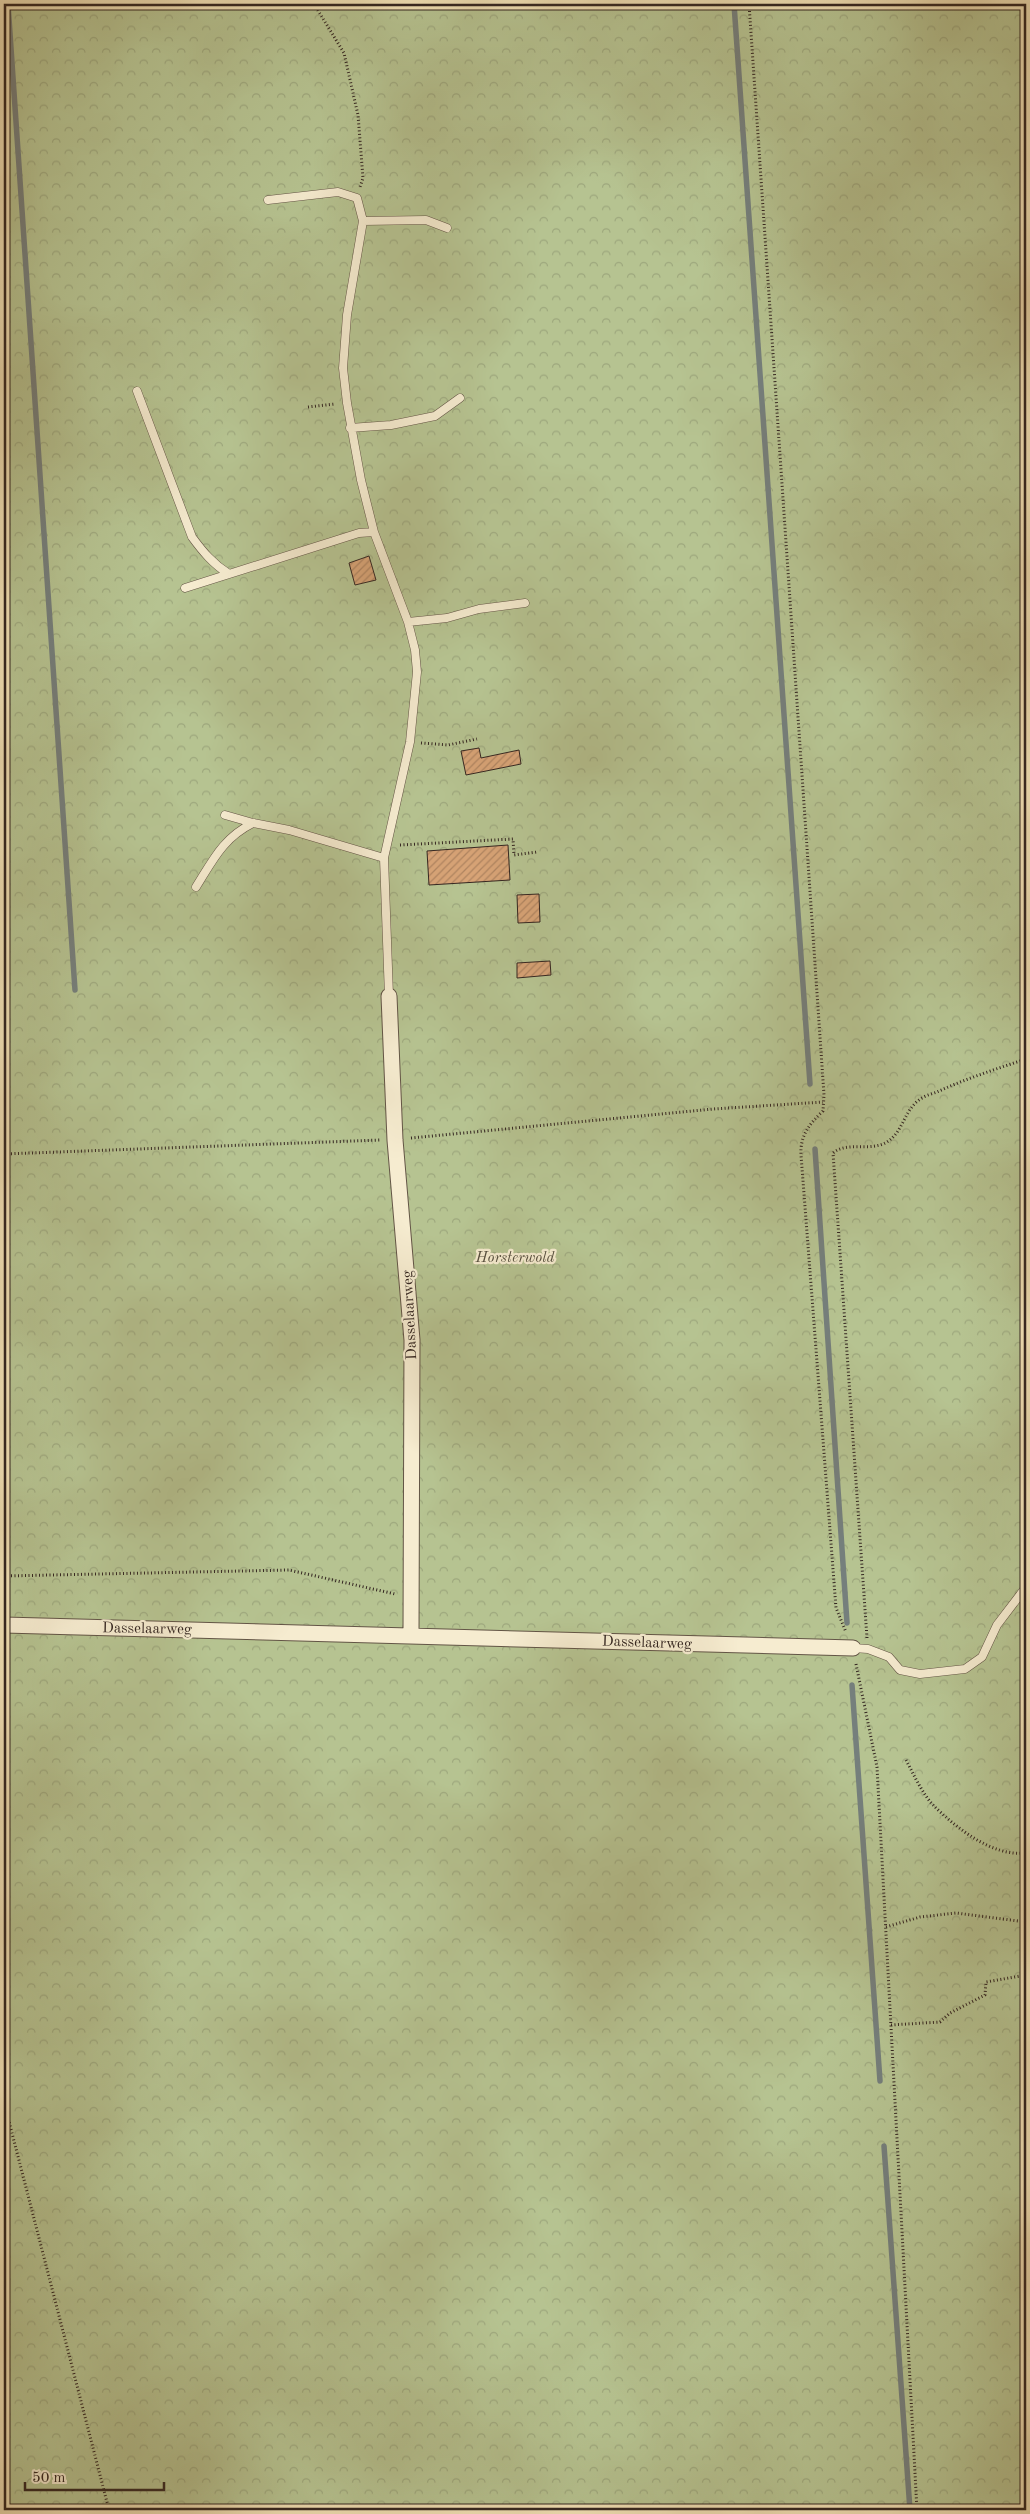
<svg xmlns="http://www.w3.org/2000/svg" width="1030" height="2514" font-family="'Old Standard TT',serif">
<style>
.forest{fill:url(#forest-crowns);stroke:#757459}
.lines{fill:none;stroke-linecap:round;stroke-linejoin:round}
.stream{stroke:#757f7c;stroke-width:5.5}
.building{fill:url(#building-hatch);stroke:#342621}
.lane-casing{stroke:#635546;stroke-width:9}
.street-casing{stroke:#635546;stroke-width:17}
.path{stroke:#342621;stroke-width:3;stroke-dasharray:1 2.5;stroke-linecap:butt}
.lane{stroke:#f6ecd0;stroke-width:8}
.street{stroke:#f6ecd0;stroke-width:15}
.labels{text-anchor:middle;stroke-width:4.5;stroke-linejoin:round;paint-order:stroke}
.park-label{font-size:15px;font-style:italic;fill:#544d3d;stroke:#f6ecd0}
.street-label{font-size:15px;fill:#342621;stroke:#f6ecd0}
</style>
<defs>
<pattern id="forest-crowns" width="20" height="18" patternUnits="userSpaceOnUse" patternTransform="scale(1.25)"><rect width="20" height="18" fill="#b6c391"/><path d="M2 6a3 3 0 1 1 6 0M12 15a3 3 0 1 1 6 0" fill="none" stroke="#9da77d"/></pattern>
<pattern id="building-hatch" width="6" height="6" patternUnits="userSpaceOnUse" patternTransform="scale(1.25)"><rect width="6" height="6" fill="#d8a477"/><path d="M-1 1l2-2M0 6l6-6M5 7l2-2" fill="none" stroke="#b08561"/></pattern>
</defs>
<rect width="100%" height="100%" fill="#f1e1b6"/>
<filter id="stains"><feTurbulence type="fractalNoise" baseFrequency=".004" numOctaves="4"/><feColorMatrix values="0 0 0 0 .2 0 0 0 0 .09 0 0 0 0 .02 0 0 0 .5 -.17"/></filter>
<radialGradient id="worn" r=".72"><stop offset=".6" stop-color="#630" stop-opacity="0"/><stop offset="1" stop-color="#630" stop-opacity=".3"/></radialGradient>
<path class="forest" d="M4,4H1026V2510H4Z"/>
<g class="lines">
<path class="stream" d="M8,4L75,990
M734,4L810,1084
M815,1149L847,1623
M852,1685L880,2081
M884,2146L910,2510"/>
</g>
<path class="building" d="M369,556L376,580L355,585L349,563Z
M479,748L481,758L519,750L521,764L466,775L461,751Z
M508,845L510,880L429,885L427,851Z
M539,894L540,922L518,923L517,895Z
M550,961L551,975L517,978V963Z"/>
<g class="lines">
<defs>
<path id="lane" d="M268,200L338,192L357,198L363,221L347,315L343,368L347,403L361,480L374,532L408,622L415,650L417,672L410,742L384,858L389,996
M363,221L426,220L447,228
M137,391L192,537C203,552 213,564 229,574
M350,428L391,425L435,416L460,398
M185,588L359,533L374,532
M408,622L447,618L479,609L525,603
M225,815L253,823L289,830L384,858
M196,887C213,860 223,838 253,823
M853,1648L868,1649L889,1657L900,1670L920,1674L965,1669L982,1657L997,1625L1026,1587"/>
<path id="street" d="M389,996L395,1140L412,1340L411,1634
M4,1625L853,1648"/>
</defs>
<use href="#lane" class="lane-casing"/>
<use href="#street" class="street-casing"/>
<path class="path" d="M314,4L344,53L358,115L363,178L360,187
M749,4L824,1095L823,1111C809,1124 800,1136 801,1155L836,1608L846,1632
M308,407L335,404
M421,743L448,745L477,739
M400,845L513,839L514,855L537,852
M411,1138L713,1109L823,1102
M4,1154L380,1140
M4,1576L289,1570L395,1594
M867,1638L833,1153C847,1141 870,1152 887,1142C903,1132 904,1111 919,1100C924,1096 931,1094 937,1092C965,1079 996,1069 1026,1059
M856,1664L877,1767L917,2510
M906,1760C914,1775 921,1791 932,1804C955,1827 992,1857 1026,1853
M886,1927L920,1917L956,1913L1026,1922
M891,2025L940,2022L950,2013L985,1995L986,1982L1026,1975
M4,2102L109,2510"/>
<use href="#lane" class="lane"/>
<use href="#street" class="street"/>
</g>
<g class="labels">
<g class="park-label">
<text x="515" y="1262">Horsterwold</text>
</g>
<g class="street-label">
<text transform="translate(409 1315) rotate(-93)" y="5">Dasselaarweg</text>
<text transform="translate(147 1628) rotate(1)" y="5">Dasselaarweg</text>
<text transform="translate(647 1642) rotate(2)" y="5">Dasselaarweg</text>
</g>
</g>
<rect width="1030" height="2514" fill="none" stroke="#f1e1b6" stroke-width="20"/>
<rect x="5" y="5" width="1020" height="2504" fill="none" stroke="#342621" stroke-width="2.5"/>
<rect x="10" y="10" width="1010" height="2494" fill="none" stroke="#342621"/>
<path d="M25 2482v8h139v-8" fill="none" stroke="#342621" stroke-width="2.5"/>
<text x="32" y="2482" font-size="15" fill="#342621" stroke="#f6ecd0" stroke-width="4" paint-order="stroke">50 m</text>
<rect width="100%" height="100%" filter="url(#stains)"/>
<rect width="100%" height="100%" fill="url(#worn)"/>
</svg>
